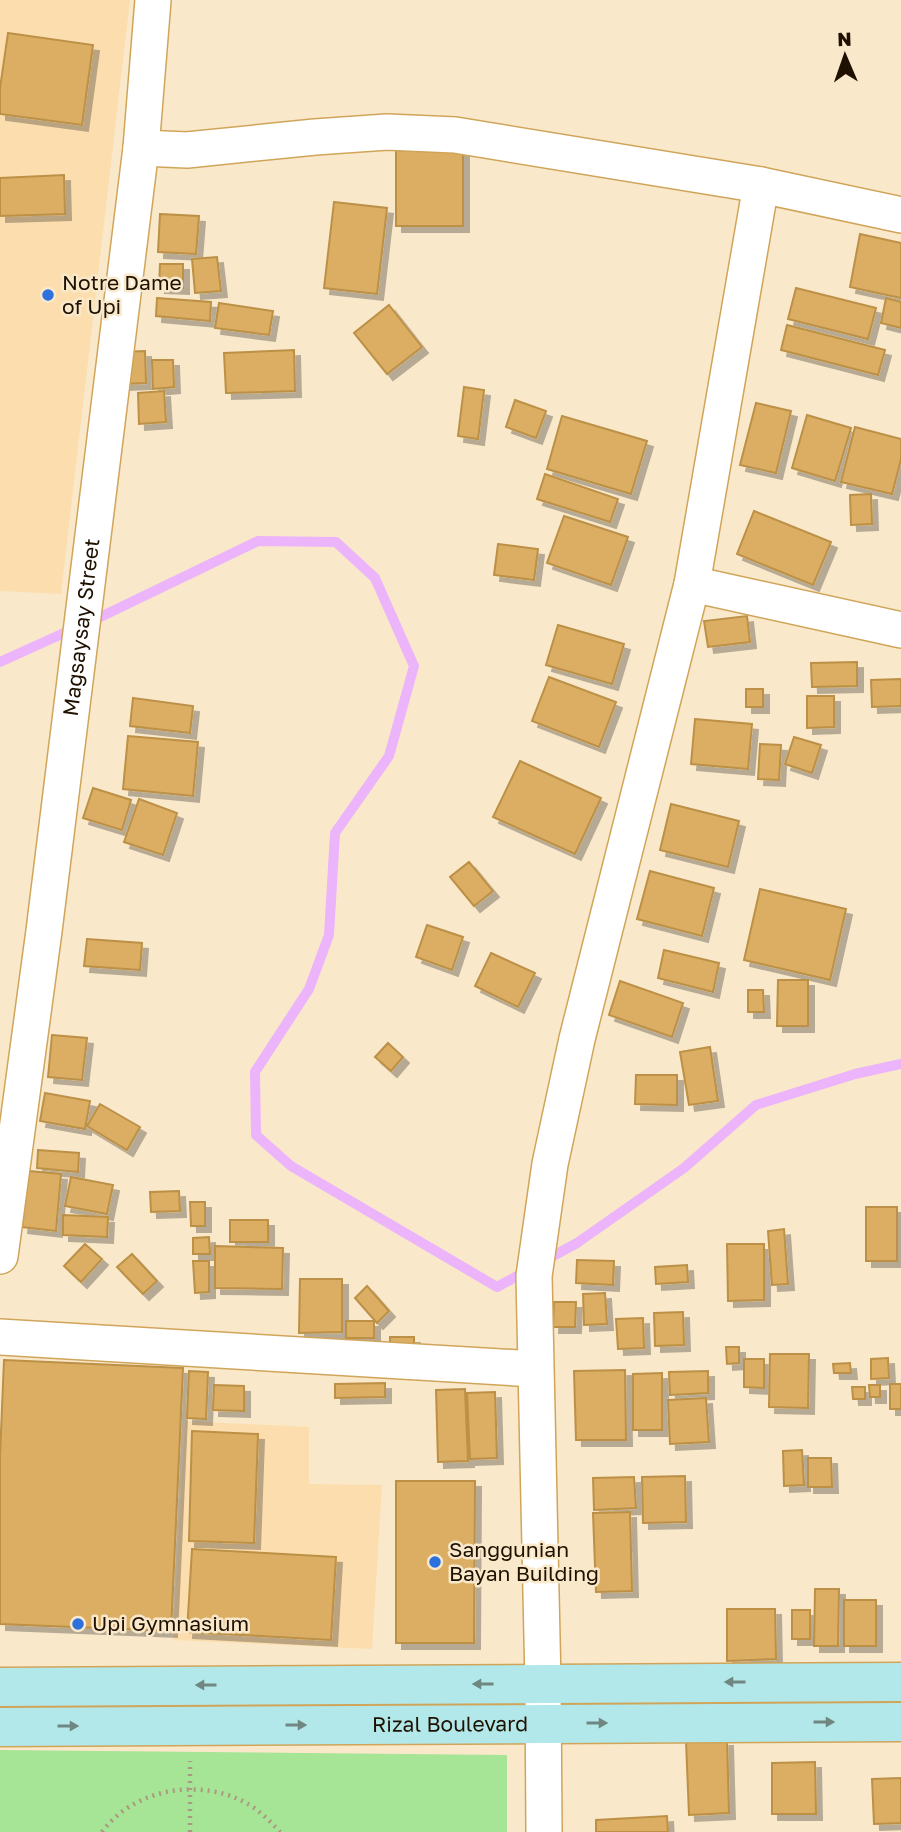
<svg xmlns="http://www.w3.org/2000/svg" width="901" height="1832" font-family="'Golos Text',sans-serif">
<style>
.built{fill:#fcdeae}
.green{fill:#a6e496}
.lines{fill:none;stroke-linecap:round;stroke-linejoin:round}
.stream{stroke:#ecb4fa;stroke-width:10}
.building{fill:#dbae63;stroke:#bc9146;stroke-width:2;filter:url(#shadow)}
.street-casing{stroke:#d0a559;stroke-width:38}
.secondary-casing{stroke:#d0a559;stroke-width:41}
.path{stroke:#aa9a82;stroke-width:4.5;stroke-dasharray:2 5;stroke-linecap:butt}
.street{stroke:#fff;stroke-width:35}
.secondary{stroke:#b3e8ea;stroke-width:38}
.oneway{fill:#708781}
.poi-dot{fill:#2c71dd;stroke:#fae8cb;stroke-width:2.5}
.labels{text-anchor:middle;stroke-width:5;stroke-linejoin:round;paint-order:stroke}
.poi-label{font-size:21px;fill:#1e1100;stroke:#fae8cb;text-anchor:start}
.street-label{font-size:21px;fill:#1e1100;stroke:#fae8cb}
</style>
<defs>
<filter id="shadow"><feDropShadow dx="6" dy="6" stdDeviation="0" flood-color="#0004"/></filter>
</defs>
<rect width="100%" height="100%" fill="#fae8cb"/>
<path class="built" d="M0,0H130L61,594L0,591Z
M185,1421L309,1427V1484L382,1485L372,1649L173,1640Z"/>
<path class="green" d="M0,1750L507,1755V1832H0Z"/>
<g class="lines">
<path class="stream" d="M90,622L258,541L336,542L375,578L414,666L389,756L335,833L329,935L309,989L255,1072L256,1135L291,1166L497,1287L528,1270
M0,662L75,628
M542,1262L577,1243L684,1168L756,1105L855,1074L901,1064"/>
</g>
<path class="building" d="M8,33L93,45L82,125L0,114V88Z
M463,149V226H396V150Z
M64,175L65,214L0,216V178Z
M334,202L387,208L377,294L324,288Z
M160,214L199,216L196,254L158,252Z
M860,234L901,243V298L850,287Z
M217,257L221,291L195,293L192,259Z
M160,264H183V288L159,287Z
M796,288L876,308L868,339L788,319Z
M157,298L211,302L210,321L156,316Z
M886,298L901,302V328L881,323Z
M219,303L273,311L269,335L215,328Z
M389,305L422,347L387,374L354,333Z
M787,325L885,350L878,375L781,350Z
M294,350L295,391L226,393L224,353Z
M145,351L146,383L122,384L121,352Z
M152,360H173L174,387L153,389Z
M464,387L484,390L478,439L458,436Z
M164,391L166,422L139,424L138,393Z
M515,400L546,411L536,438L506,427Z
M756,403L791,411L776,473L740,465Z
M807,415L851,428L835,481L792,468Z
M562,416L647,441L631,494L547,469Z
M855,427L901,439V459L892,494L841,482Z
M545,474L618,499L610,522L537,499Z
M871,494L872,524L851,525L850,495Z
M754,511L831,542L813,585L737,554Z
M564,516L628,537L611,585L547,563Z
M498,544L538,549L534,580L494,575Z
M747,616L750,642L708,647L704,621Z
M558,625L624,644L612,684L546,665Z
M857,662V686L812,687L811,663Z
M549,677L616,702L599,747L532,721Z
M901,679V706L872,707L871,680Z
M746,689H763V707H746Z
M807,696H834V727L807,728Z
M133,698L193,706L190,733L130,726Z
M695,719L752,724L748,769L691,764Z
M128,736L198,742L193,796L123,789Z
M794,737L821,745L812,773L785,764Z
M760,744L781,745L779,780L758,779Z
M520,761L601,798L575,854L493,817Z
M93,788L131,800L122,830L83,818Z
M139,799L177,813L163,855L124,842Z
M671,804L739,821L728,867L660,850Z
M469,862L493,891L474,906L450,877Z
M650,871L714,888L702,936L637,919Z
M760,889L846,909L830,980L744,960Z
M427,925L463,937L452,970L416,957Z
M87,939L142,943L140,970L84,966Z
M664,950L719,963L713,992L658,978Z
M491,953L535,973L518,1007L475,986Z
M778,980H808V1026H777Z
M620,981L683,1003L672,1037L609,1015Z
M748,990H763L764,1012H748Z
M52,1035L87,1038L82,1080L48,1077Z
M388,1043L403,1057L391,1071L375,1057Z
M710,1047L718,1101L689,1105L680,1052Z
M636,1075H677V1105L635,1104Z
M45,1093L90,1101L85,1129L40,1121Z
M100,1104L140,1127L127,1150L87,1126Z
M38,1150L79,1153L78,1172L37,1168Z
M29,1171L61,1174L56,1231L22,1227Z
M71,1177L113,1185L107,1214L65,1206Z
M179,1191L180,1211L151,1212L150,1192Z
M190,1202H205V1226H191Z
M866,1207H897V1261H866Z
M63,1215L108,1217L107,1237L63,1235Z
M230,1220H268V1242H230Z
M784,1229L788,1284L772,1285L768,1231Z
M209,1237L210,1254H193V1238Z
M85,1244L102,1259L81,1282L64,1266Z
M727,1244H764V1300L728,1301Z
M215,1246L283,1248L282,1289L215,1288Z
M132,1254L157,1281L143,1294L117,1267Z
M577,1260L614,1261L613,1285L576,1283Z
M193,1261H209V1292L195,1293Z
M687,1265L688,1282L656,1284L655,1267Z
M300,1279H342V1332L299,1333Z
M367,1286L389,1311L377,1323L355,1298Z
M605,1293L607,1324L584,1325L583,1294Z
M554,1302H576L575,1327H553Z
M683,1312L684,1345L655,1346L654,1313Z
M643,1318L644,1348L618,1349L616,1319Z
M346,1321H374V1338H346Z
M390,1337H414V1347L390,1348Z
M726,1347H739V1363L727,1364Z
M770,1354H809L808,1408L769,1407Z
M888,1358L889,1378L871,1379V1359Z
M744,1359H764V1388L744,1387Z
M4,1360L183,1368L171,1631L0,1624V1456Z
M850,1363L851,1373H834L833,1364Z
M625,1370L626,1440H576L574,1371Z
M189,1371L208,1372L206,1419L187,1418Z
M708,1371V1393L670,1395L669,1372Z
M662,1373V1430H633V1374Z
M385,1383V1397L335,1398V1384Z
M890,1384H901V1409H890Z
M214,1385L244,1386V1411L213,1410Z
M869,1385H880V1397H870Z
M852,1387H865V1399H853Z
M465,1389L468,1461L438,1462L436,1390Z
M495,1392L497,1458L470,1459L467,1393Z
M706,1398L709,1442L670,1444L668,1400Z
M192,1431L258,1434L254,1543L189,1541Z
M802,1450L804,1485L784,1486L783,1451Z
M808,1458H831L832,1487H808Z
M685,1476L686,1522L643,1523L642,1477Z
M634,1477L636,1508L594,1510L593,1478Z
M396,1481H475L474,1643H396Z
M630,1512L632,1591L596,1592L593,1513Z
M192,1549L336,1557L331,1640L187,1632Z
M815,1589H839L838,1646H814Z
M844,1600H876V1646H844Z
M727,1609H775L776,1659L727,1661Z
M792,1610H810V1639H792Z
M727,1740L729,1813L689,1815L686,1741Z
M815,1762L816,1814H772V1763Z
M901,1778V1823L874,1824L872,1779Z
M667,1816L668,1832H596V1820Z"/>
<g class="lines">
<defs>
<g id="street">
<path d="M141,148L187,150L315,137L387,132L455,135L761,185L901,215"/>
<path d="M692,584L901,630"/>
<path id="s1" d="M0,1256L44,931L141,148L153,0"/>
<path d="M0,1337L535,1369"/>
<path d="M544,1832L543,1683L534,1276L550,1164L577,1039L692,584L761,185"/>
</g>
<g id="secondary">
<path d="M0,1687L901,1682"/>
<path id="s2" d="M0,1727L901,1722"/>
</g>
</defs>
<use href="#street" class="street-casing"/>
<use href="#secondary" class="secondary-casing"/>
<path class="path" d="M102,1832C134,1788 201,1777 248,1804C260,1811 270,1821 280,1832
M190,1832V1761"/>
<use href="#street" class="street"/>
<use href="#secondary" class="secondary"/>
</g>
<defs><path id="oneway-solid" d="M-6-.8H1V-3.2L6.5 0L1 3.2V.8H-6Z" transform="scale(1.75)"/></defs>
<g class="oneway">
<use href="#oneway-solid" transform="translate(735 1682) rotate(180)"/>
<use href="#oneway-solid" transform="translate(483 1684) rotate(180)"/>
<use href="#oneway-solid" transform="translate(206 1685) rotate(180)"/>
<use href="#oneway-solid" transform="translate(824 1722)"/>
<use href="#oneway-solid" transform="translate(597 1723)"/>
<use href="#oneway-solid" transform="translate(296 1725)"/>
<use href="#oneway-solid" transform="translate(68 1726)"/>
</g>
<g class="poi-dot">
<circle cx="48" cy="295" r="7"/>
<circle cx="435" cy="1562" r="7"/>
<circle cx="78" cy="1624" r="7"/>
</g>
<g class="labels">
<g class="poi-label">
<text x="62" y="290">Notre Dame<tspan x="62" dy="24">of Upi</tspan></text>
<text x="449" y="1557">Sanggunian<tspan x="449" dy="24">Bayan Building</tspan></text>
<text x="92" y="1631">Upi Gymnasium</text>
</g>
<g class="street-label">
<text dy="7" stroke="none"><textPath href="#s1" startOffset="634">Magsaysay Street</textPath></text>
<text dy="7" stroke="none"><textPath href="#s2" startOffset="450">Rizal Boulevard</textPath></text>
</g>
</g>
<g transform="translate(845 56) rotate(358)" stroke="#fae8cb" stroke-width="5" paint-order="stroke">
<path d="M0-5L12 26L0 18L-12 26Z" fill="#1e1100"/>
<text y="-10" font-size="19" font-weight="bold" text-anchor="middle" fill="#1e1100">N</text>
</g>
</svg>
